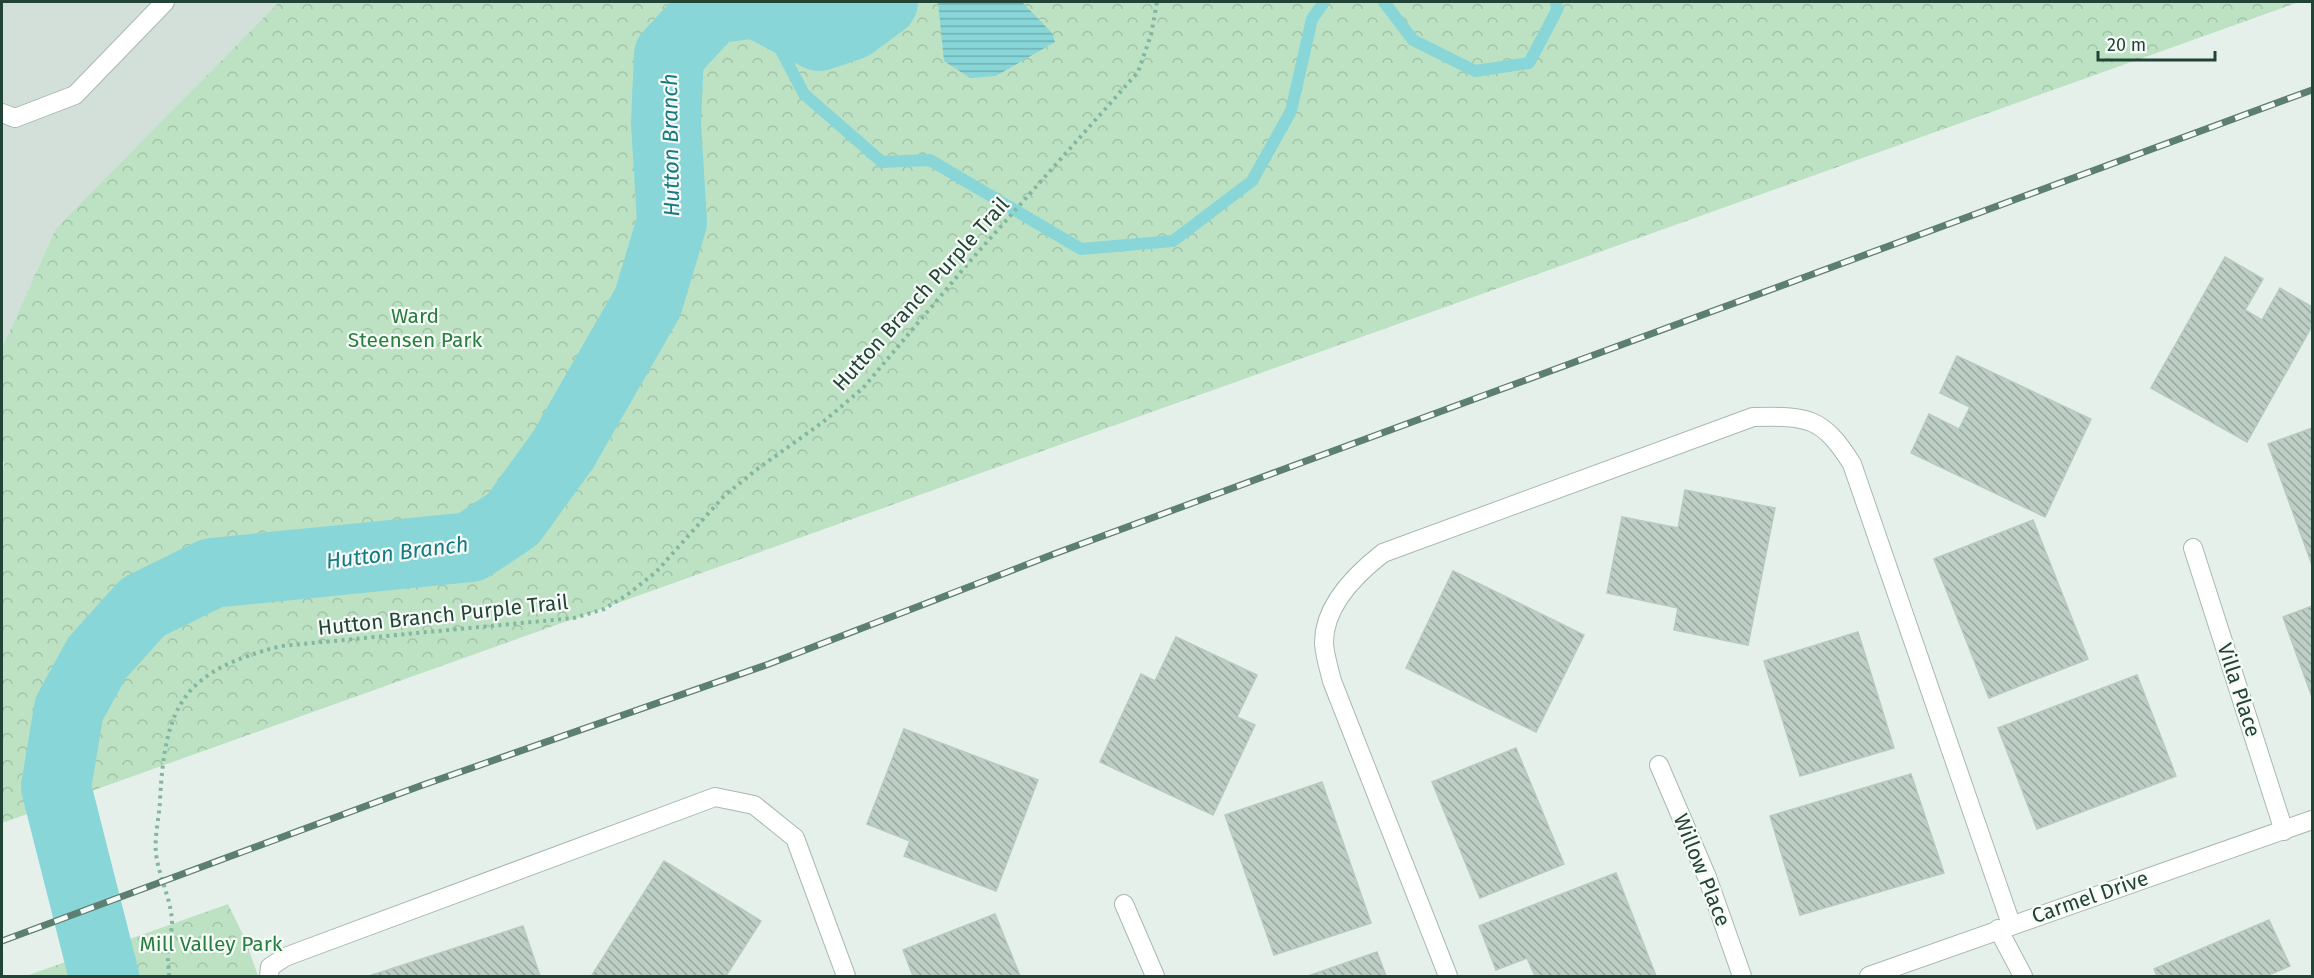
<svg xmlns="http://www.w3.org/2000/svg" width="2314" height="978" font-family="'Fira Sans',sans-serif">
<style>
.built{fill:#d3e0d9}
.park{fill:url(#park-crowns)}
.water{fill:url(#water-rules)}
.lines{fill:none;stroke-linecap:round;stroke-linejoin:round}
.stream{stroke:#89d6d9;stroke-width:12}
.river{stroke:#89d6d9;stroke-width:70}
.building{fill:url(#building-back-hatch);stroke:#b7cac0;stroke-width:1.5}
.service-casing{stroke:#a7b9b1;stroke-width:20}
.minor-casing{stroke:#a7b9b1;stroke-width:20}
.path{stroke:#83b6a0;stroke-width:4;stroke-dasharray:3 4.5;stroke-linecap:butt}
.service{stroke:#fff;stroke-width:18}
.minor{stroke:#fff;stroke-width:18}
.rail-casing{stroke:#5d7f72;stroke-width:7}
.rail{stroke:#f7fbf8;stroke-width:4.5;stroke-dasharray:14;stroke-linecap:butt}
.labels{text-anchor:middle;stroke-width:4.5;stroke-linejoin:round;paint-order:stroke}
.street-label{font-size:21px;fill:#224437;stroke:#f7fbf8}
.park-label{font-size:21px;fill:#287f40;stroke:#f7fbf8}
.water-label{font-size:22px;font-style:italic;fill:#157b81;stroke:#f7fbf8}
</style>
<defs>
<pattern id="park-crowns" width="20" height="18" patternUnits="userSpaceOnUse" patternTransform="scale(1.5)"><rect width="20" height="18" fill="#bde2c3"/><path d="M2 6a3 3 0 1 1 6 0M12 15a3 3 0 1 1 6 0" fill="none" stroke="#a2c3a8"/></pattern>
<pattern id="water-rules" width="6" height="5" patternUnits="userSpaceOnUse" patternTransform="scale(1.5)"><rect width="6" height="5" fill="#89d6d9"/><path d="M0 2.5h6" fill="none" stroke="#70afb1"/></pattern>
<pattern id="building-back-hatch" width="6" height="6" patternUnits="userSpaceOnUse" patternTransform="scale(1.5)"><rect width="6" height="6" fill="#bdcec5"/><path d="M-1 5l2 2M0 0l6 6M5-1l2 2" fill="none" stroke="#99a9a1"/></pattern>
</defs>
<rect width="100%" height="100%" fill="#e5f0ea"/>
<path class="built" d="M2,2H279L56,228L2,348Z"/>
<path class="park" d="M279,2H2299L2,823V480L4,464L2,457V348L56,228Z
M228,904L246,941L258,976H26Z"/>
<path class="water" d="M869,2H910L888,19L877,13Z
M938,2H1022L1052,33L1055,42L996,76L970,78L944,61Z"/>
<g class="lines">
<path class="stream" d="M1384,2L1413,40L1475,71L1529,63L1557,10L1556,2
M756,3L804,94L882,162L930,160L1081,249L1173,241L1252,181L1291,111L1312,19L1324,2"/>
<path class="river" d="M104,976L56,787L69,709L97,658L143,607L212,573L471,547L513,519L563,450L648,302L672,222L666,123L669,55L712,9L756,3L819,36L852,25L883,2"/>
</g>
<path class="building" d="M2225,257L2263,279L2245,310L2262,320L2280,288L2312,307V326L2247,442L2151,388Z
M1957,356L2091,419L2045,517L1911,453L1929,414L1959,429L1970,407L1940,393Z
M2312,428V565L2268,444Z
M1685,490L1775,508L1748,645L1674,630L1678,608L1607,593L1622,517L1678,528Z
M2033,520L2088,659L1989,698L1934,559Z
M1453,571L1584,635L1536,732L1406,668Z
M2312,606V697L2283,617Z
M1858,632L1894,748L1800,776L1764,661Z
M1176,637L1257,675L1237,717L1255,725L1213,815L1100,762L1141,674L1155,681Z
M2137,675L2176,776L2037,829L1998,728Z
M904,729L1038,780L996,891L904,856L910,841L867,824Z
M1516,748L1564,864L1480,898L1432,782Z
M1911,774L1944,873L1800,915L1770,816Z
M1322,782L1371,923L1274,955L1225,815Z
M664,861L761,921L726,976H595L592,975Z
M1616,873L1656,976H1535L1527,958L1496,970L1479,926Z
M995,914L1020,976H913L903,950Z
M2269,920L2290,966L2266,976H2157L2154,969Z
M523,926L540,976H369Z
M1377,952L1386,976H1308Z"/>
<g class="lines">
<defs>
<path id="service" d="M2,113L15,118L75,95L165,2
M269,976L270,967L285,957L715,797L754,805L795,838L846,976
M1448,976L1332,681C1329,669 1325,656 1324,644C1323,606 1356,574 1383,553L1753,417C1807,416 1822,416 1852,464L2011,924"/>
<path id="minor" d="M2193,548L2284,831
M1659,765L1707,877L1742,976
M1124,904L1155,976
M1998,929L2023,976
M1869,976L2312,820"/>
</defs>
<use href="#service" class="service-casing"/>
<use href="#minor" class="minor-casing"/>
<path class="path" d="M169,976C169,968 167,958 168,949C169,940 172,931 172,922C171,900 161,881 157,860C153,841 159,820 160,801C165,703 184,671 281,646L574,618L604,609L627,595L656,572L724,496L756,470L823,422L863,388L971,260L1138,72L1151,35L1157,2"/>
<use href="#service" class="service"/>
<use href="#minor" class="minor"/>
<defs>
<path id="rail" d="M2,941L420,786L769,664L1054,554L2312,90"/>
</defs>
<use href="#rail" class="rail-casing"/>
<use href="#rail" class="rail"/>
</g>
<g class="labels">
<g class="street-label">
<text transform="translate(921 294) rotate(-48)" y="7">Hutton Branch Purple Trail</text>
<text transform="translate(443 615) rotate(-6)" y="7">Hutton Branch Purple Trail</text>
<text transform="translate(2239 690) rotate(72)" y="7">Villa Place</text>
<text transform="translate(1702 870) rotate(68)" y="7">Willow Place</text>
<text transform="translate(2090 897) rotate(-19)" y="7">Carmel Drive</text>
</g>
<g class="park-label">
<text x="415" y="323">Ward<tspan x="415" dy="24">Steensen Park</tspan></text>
<text x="211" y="951">Mill Valley Park</text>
</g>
<g class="water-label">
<text transform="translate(670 145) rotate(-91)" y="8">Hutton Branch</text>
<text transform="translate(397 552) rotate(-7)" y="8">Hutton Branch</text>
</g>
</g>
<rect width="2314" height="978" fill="none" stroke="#224437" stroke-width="6"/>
<path d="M2098 51v9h117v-9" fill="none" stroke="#224437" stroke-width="3"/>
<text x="2107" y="51" font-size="18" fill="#224437" stroke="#f7fbf8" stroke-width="4.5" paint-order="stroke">20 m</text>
</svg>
